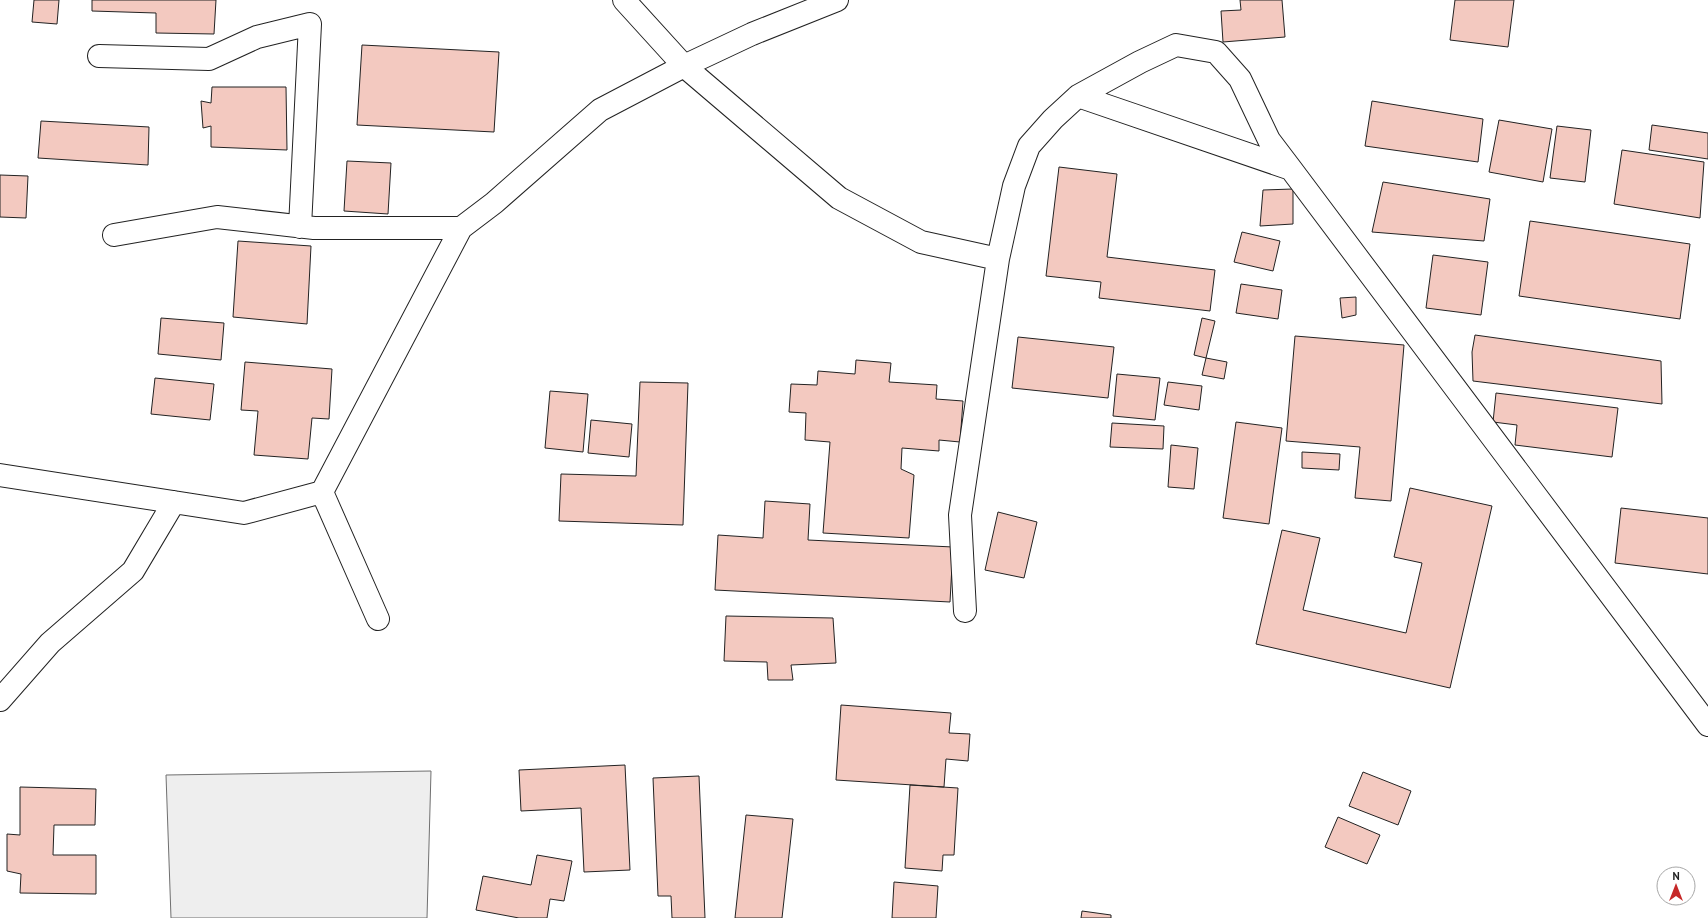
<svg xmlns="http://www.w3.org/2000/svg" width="1708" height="918" font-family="'PT Sans',sans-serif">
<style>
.green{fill:#eee;stroke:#6f6f6f}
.building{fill:#f3c9c0;stroke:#222}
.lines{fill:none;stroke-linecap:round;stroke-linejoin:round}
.minor-casing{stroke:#222;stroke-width:24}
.minor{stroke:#fff;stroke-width:22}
</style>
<rect width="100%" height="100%" fill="#fff"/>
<path class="green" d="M431,771L427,918H171L166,775Z"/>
<path class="building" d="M34,0H59L57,24L32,22Z
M92,0H216L214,34L156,33V13L92,11Z
M1240,0H1282L1285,37L1223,42L1221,11L1241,10Z
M1455,0H1514L1508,47L1450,40Z
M362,45L499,52L494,132L357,125Z
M212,87H286L287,150L211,147V126L203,128L201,101L211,103Z
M1372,101L1483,119L1478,162L1365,146Z
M1499,120L1552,129L1543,182L1489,172Z
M41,121L149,127L148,165L38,158Z
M1652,125L1708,133V159L1649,150Z
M1557,126L1591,130L1585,182L1550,178Z
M1622,150L1704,162L1700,218L1614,204Z
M347,161L391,163L388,214L344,211Z
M1059,167L1117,174L1107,257L1215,270L1210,311L1099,298L1101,282L1046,276Z
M0,175L28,176L26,218L0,217Z
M1383,182L1490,199L1484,241L1372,232Z
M1293,189V224L1260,226L1263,190Z
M1530,221L1690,244L1680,319L1519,296Z
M1242,232L1280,241L1273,271L1234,262Z
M238,241L311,246L307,324L233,317Z
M1433,255L1488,262L1481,315L1426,308Z
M1241,284L1282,290L1278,319L1236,313Z
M1356,297V315L1342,318L1340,298Z
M161,318L224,323L221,360L158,354Z
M1202,318L1215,321L1206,358L1194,355Z
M1475,335L1661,361L1662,404L1473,381L1472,352Z
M1295,336L1404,345L1391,501L1355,498L1360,447L1286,441Z
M1018,337L1114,347L1108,398L1012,388Z
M1206,358L1227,362L1224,379L1202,375Z
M856,360L891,363L889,382L937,385L936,399L963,401L960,442L939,440V451L902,448L901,469L914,475L909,538L823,533L830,442L805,440L806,413L789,412L791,384L817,385L818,371L855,374Z
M245,362L332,369L329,419L312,418L308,459L254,455L258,411L241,410Z
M1117,374L1160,378L1155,420L1113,416Z
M155,378L214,384L210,420L151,414Z
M640,382L688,383L683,525L559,521L561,474L636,476Z
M1168,382L1202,386L1199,410L1164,405Z
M550,391L588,394L583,452L545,448Z
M1496,393L1618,408L1612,457L1515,445L1517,425L1493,422Z
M591,420L632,424L629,457L588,453Z
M1236,422L1282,428L1269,524L1223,518Z
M1112,423L1164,426L1163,449L1110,447Z
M1171,445L1198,448L1194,489L1168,487Z
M1302,452L1340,454L1339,470L1302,468Z
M1410,488L1492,506L1450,688L1256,644L1282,530L1320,538L1303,610L1406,633L1422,563L1394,557Z
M765,501L810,504L808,540L953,547L950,602L715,590L718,535L763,538Z
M1621,508L1708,518V574L1615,563Z
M998,512L1037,522L1024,578L985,570Z
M726,616L833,618L836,663L791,665L793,680H768L767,662L724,661Z
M841,705L951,713L949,733L970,734L968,761L946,759L944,787L836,780Z
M625,765L630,870L584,872L581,808L521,811L519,770Z
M1363,772L1411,791L1398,825L1349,806Z
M699,776L705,918H672L671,896H658L653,778Z
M910,785L958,788L954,855H943L942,871L905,868Z
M20,787L96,789L95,825H54L53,855H96V894L20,893L21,874L7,871V834L20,835Z
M746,815L793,819L782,918H735Z
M1338,817L1380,835L1367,864L1325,847Z
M537,855L572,861L564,901L550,899L547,918H519L476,910L483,876L531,885Z
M894,882L938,886L936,918H892Z
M1082,911L1111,915V918H1081Z"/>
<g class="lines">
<defs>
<path id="minor" d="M624,0L684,66L839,198L921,242L998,259L1014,186L1029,146L1053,119L1078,96
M99,56L209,59L257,37L310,24L300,227
M1291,169L1078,96L1140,62L1176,45L1216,52L1240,79L1269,140L1291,169L1708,725
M114,235L217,217L314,228H461L494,203L600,110L684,66L752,34L837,0
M0,475L244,513L322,492L461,228
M322,492L378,619
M965,611L960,515L998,259
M0,700L50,643L133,571L174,502"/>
</defs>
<use href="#minor" class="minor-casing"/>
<use href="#minor" class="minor"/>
</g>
<g transform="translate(1676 886)"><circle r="19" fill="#ffffff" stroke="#a7a7a7"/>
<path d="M0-3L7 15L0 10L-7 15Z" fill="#c62828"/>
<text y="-6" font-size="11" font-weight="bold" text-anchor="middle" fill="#222222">N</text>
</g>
</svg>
